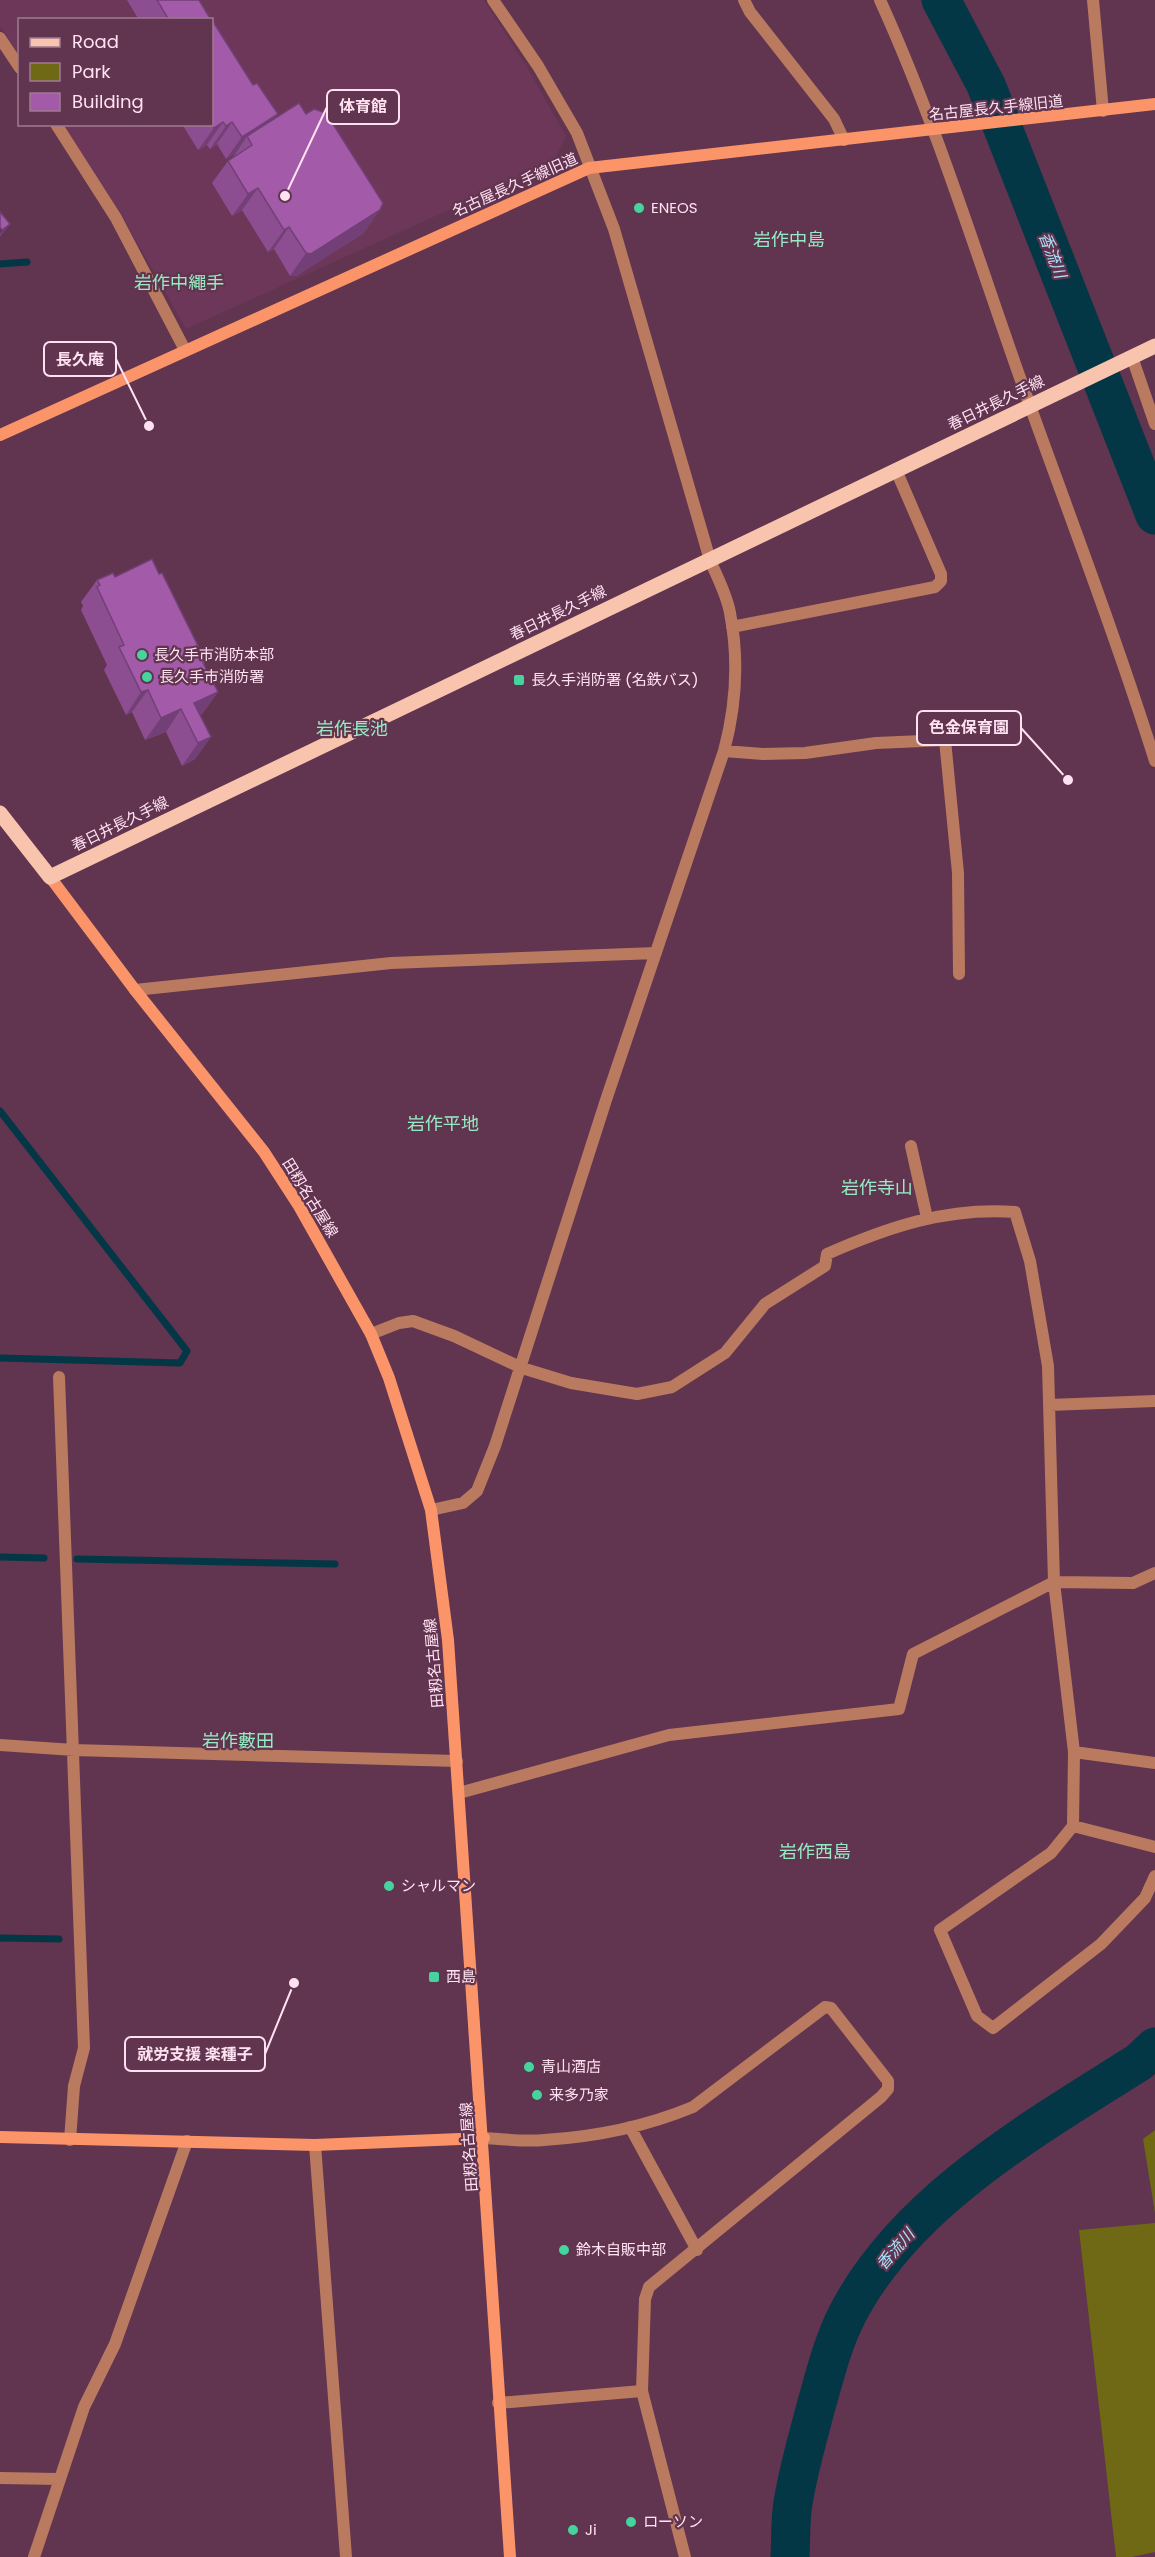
<svg xmlns="http://www.w3.org/2000/svg" width="1155" height="2557" font-family="Poppins,'Noto Sans JP',sans-serif">
<style>
.built{fill:#6c3758}
.green{fill:#6f6814}
.lines{fill:none;stroke-linecap:round;stroke-linejoin:round}
.stream{stroke:#043746;stroke-width:7}
.river{stroke:#043746;stroke-width:39}
.street{stroke:#ba7a5f;stroke-width:12}
.secondary{stroke:#fb9569;stroke-width:12}
.primary{stroke:#f9c4ae;stroke-width:15}
.wall{fill:#8c4e91}
.shaded-wall{fill:#724076}
.building{fill:#a35ba9;stroke:#724076;stroke-width:1.5}
.poi-dot{fill:#46d49e;stroke:#61344f;stroke-width:2}
.labels{text-anchor:middle;stroke-width:4.5;stroke-linejoin:round;paint-order:stroke}
.street-label{font-size:15px;fill:#ffe2f2;stroke:#61344f}
.poi-label{font-size:15px;fill:#ffe2f2;stroke:#61344f;text-anchor:start}
.water-label{font-size:16px;font-style:italic;fill:#a8e4fb;stroke:#61344f}
.quarter-label{font-size:18px;fill:#95eac3;stroke:#61344f}
.leader{fill:none;stroke:#ffe2f2;stroke-width:2}
.callout-dot{fill:#ffe2f2;stroke:#61344f;stroke-width:2}
.callout{fill:#61344f;stroke:#ffe2f2;stroke-width:2}
.callout-label{font-size:16px;text-anchor:middle;font-weight:bold;fill:#ffe2f2}
</style>
<rect width="100%" height="100%" fill="#61344f"/>
<path class="built" d="M0,0H484L527,67L566,136L553,163L186,329L122,216L63,125L212,124V20H20L19,56L0,26Z"/>
<path class="green" d="M1155,2130V2213L1143,2139Z
M1155,2223V2552L1132,2557H1116L1079,2230Z"/>
<g class="lines">
<path class="stream" d="M0,264L27,262
M0,1111L187,1351L180,1363L0,1358
M0,1557L44,1558
M77,1559L335,1564
M0,1938L59,1939"/>
<path class="river" d="M941,0L986,85L1155,515
M790,2557C791,2539 790,2520 793,2503C798,2471 807,2441 815,2410C824,2379 832,2344 847,2315C905,2201 1035,2128 1139,2062L1155,2047"/>
<path class="street" d="M744,0L750,12L834,119L844,140
M880,0C935,121 975,250 1019,375C1065,504 1114,631 1155,761
M1093,0L1103,111
M0,38L20,68
M56,124L116,218L185,350
M1132,357L1155,424
M732,627L935,587L941,581V574L896,470
M724,751L763,754L805,753L876,743L945,740L958,873L959,974
M135,990L391,963L656,953
M911,1146L927,1218
M371,1334L399,1323L413,1321L454,1336L522,1368L571,1383L637,1394L672,1387L725,1353L765,1304L825,1266L827,1254C888,1227 947,1207 1015,1212L1030,1261L1048,1366L1054,1582L1074,1752L1155,1763
M59,1377L84,2048L74,2086L70,2140
M1049,1405L1155,1401
M431,1510L463,1503L477,1491L495,1446L606,1100L724,751C736,706 739,659 730,613C727,595 717,577 710,560L614,229L577,133L538,66L493,0
M0,1745L74,1750L457,1761
M1074,1752L1073,1826L1051,1853L940,1930L977,2016L993,2028L1101,1944L1145,1898L1155,1876
M459,1793L669,1735L899,1709L913,1654L1054,1582L1133,1583L1155,1573
M1073,1826L1155,1847
M630,2127L697,2250
M484,2138C504,2139 524,2142 544,2140C594,2137 647,2126 693,2107L825,2007L831,2008L888,2081V2089L881,2097L649,2287L645,2299L642,2391L685,2557
M315,2145L346,2557
M498,2403L642,2391
M0,2478L58,2479
M34,2557L84,2407L115,2344L187,2141"/>
<path class="secondary" d="M0,435L589,168L1155,104
M50,877L135,990L264,1152L299,1206L371,1334L389,1378L431,1510L448,1640L510,2557
M0,2137L315,2145L484,2138"/>
<path class="primary" d="M0,813L50,877L1155,346"/>
</g>
<path class="wall" d="M127,0H199L211,20H139Z
M253,85L278,114L274,120L364,233L296,276H290L274,249L268,252L242,210L232,216L212,183L228,161L233,157L236,153L226,159L217,144L210,149L207,145L198,150L182,124H212Z
M159,574L206,662L204,665L218,692L202,714L200,715L211,737L195,759L182,766L166,732L145,740L132,712L126,715L104,670L107,665L81,610L83,606L81,602L97,580L115,577Z"/>
<path class="shaded-wall" d="M278,114L262,136H247L236,153L226,159L242,137Z
M223,122L207,145L198,150L214,128Z
M232,122L217,144L210,149L226,126Z
M258,188L242,210L232,216L248,194Z
M380,210L364,233L296,276H290L306,253Z
M10,224L0,237V233Z
M289,227L274,249L268,252L284,230Z
M148,690L132,712L126,715L141,692Z
M218,692L202,714L187,721L194,703Z
M181,709L166,732L145,740L161,718Z
M211,737L195,759L182,766L198,743Z"/>
<path class="building" d="M157,0H199L211,20H169Z
M212,20L253,85L257,83L278,114L242,137L232,122L226,126L223,122L214,128L212,124Z
M299,103L306,114L314,109L326,113L383,203L380,210L311,254L306,253L289,227L284,230L258,188L248,194L228,161L252,145L247,136Z
M0,212L10,224L2,230L0,227Z
M152,559L159,574L162,573L206,662L203,663L218,692L194,703L211,737L198,743L181,709L161,718L148,690L141,692L119,647L124,645L97,587L100,585L97,580L113,573L115,577Z"/>
<g class="poi-dot">
<circle cx="639" cy="208" r="6"/>
<circle cx="142" cy="655" r="6"/>
<circle cx="147" cy="677" r="6"/>
<rect x="513" y="674" width="12" height="12" rx="3"/>
<circle cx="389" cy="1886" r="6"/>
<rect x="428" y="1971" width="12" height="12" rx="3"/>
<circle cx="529" cy="2067" r="6"/>
<circle cx="537" cy="2095" r="6"/>
<circle cx="564" cy="2250" r="6"/>
<circle cx="631" cy="2522" r="6"/>
<circle cx="573" cy="2530" r="6"/>
</g>
<g class="labels">
<g class="street-label">
<text transform="translate(996 108) rotate(-6)" y="5">名古屋長久手線旧道</text>
<text transform="translate(515 185) rotate(-24)" y="5">名古屋長久手線旧道</text>
<text transform="translate(996 403) rotate(-26)" y="5">春日井長久手線</text>
<text transform="translate(558 613) rotate(-26)" y="5">春日井長久手線</text>
<text transform="translate(120 824) rotate(-26)" y="5">春日井長久手線</text>
<text transform="translate(310 1198) rotate(58)" y="5">田籾名古屋線</text>
<text transform="translate(434 1663) rotate(-95)" y="5">田籾名古屋線</text>
<text transform="translate(469 2147) rotate(-94)" y="5">田籾名古屋線</text>
</g>
<g class="poi-label">
<text x="651" y="213">ENEOS</text>
<text x="154" y="660">長久手市消防本部</text>
<text x="159" y="682">長久手市消防署</text>
<text x="531" y="685">長久手消防署 (名鉄バス)</text>
<text x="401" y="1891">シャルマン</text>
<text x="446" y="1982">西島</text>
<text x="541" y="2072">青山酒店</text>
<text x="549" y="2100">来多乃家</text>
<text x="576" y="2255">鈴木自販中部</text>
<text x="643" y="2527">ローソン</text>
<text x="585" y="2535">Ji</text>
</g>
<g class="water-label">
<text transform="translate(1053 255) rotate(69)" y="6">香流川</text>
<text transform="translate(895 2249) rotate(-49)" y="6">香流川</text>
</g>
<g class="quarter-label">
<text x="789" y="246">岩作中島</text>
<text x="179" y="289">岩作中繩手</text>
<text x="352" y="735">岩作長池</text>
<text x="443" y="1130">岩作平地</text>
<text x="877" y="1194">岩作寺山</text>
<text x="238" y="1747">岩作藪田</text>
<text x="815" y="1858">岩作西島</text>
</g>
</g>
<path class="leader" d="M285 196L327 107M149 426L116 359M1068 780L1021 728M294 1983L265 2054"/>
<g class="callout-dot">
<circle cx="285" cy="196" r="6"/>
<circle cx="149" cy="426" r="6"/>
<circle cx="1068" cy="780" r="6"/>
<circle cx="294" cy="1983" r="6"/>
</g>
<g class="callout">
<rect x="327" y="90" width="72" height="34" rx="6"/>
<rect x="44" y="342" width="72" height="34" rx="6"/>
<rect x="917" y="711" width="104" height="34" rx="6"/>
<rect x="125" y="2037" width="140" height="34" rx="6"/>
</g>
<g class="callout-label">
<text x="363" y="112">体育館</text>
<text x="80" y="365">長久庵</text>
<text x="969" y="733">色金保育園</text>
<text x="195" y="2060">就労支援 楽種子</text>
</g>
<rect x="18" y="18" width="195" height="108" fill="#61344f" stroke="#a07a90" stroke-width="1.5"/>
<rect x="30" y="38" width="30" height="9" fill="#f9c4ae" stroke="#a07a90" stroke-width="1.5"/>
<text x="72" y="48" font-size="18" fill="#ffe2f2">Road</text>
<rect x="30" y="63" width="30" height="18" fill="#6f6814" stroke="#a07a90" stroke-width="1.5"/>
<text x="72" y="78" font-size="18" fill="#ffe2f2">Park</text>
<rect x="30" y="93" width="30" height="18" fill="#a35ba9" stroke="#a07a90" stroke-width="1.5"/>
<text x="72" y="108" font-size="18" fill="#ffe2f2">Building</text>
</svg>
